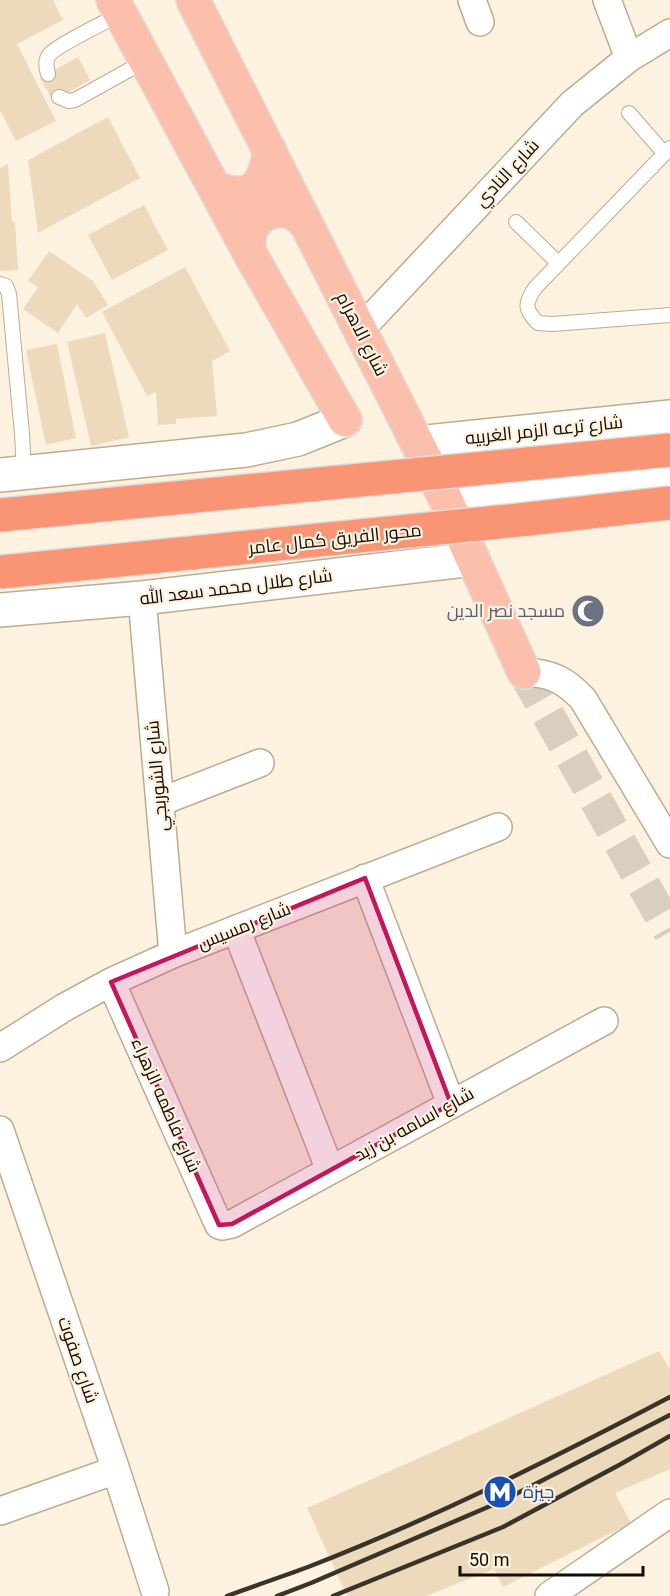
<svg xmlns="http://www.w3.org/2000/svg" width="670" height="1596" font-family="Roboto,Cairo,sans-serif">
<style>
.building{fill:#eddabd}
.lines{fill:none;stroke-linecap:round;stroke-linejoin:round}
.primary-tunnel{stroke:#dacfbe;stroke-width:33;stroke-dasharray:33 16;stroke-linecap:butt}
.service-casing{stroke:#bfac90;stroke-width:16}
.minor-casing{stroke:#bfac90;stroke-width:30}
.secondary-casing{stroke:#bfac90;stroke-width:36}
.primary-casing{stroke:#dedddc;stroke-width:36}
.service{stroke:#fff;stroke-width:14}
.minor{stroke:#fff;stroke-width:27}
.secondary{stroke:#fff;stroke-width:33}
.primary{stroke:#fbbfac;stroke-width:33}
.rail{stroke:#3a3328;stroke-width:4.5}
.motorway-bridge-casing{stroke:#dedddc;stroke-width:36;stroke-linecap:butt}
.motorway-bridge{stroke:#f99574;stroke-width:33}
.marked{fill:#c2185b;fill-opacity:0.2;stroke:#c2185b;stroke-width:4.5;stroke-linejoin:round}
.labels{text-anchor:middle;stroke-width:4.5;stroke-linejoin:round;paint-order:stroke}
.street-label{font-size:18px;fill:#130d04;stroke:#fdf1df}
.worship-label{font-size:18px;fill:#5b616d;stroke:#fdf1df;text-anchor:end}
.transit-label{font-size:18px;fill:#164399;stroke:#fdf1df;text-anchor:start}
</style>
<rect width="100%" height="100%" fill="#fdf1df"/>
<path class="building" d="M0,0H53L63,20L17,44L56,121L16,141L0,110Z
M78,57L90,80L53,101L40,78Z
M108,117L140,178L38,233L28,160Z
M8,164L12,222H15L18,270L0,271V168Z
M144,205L168,250L112,280L88,235Z
M49,251L93,281L108,305L86,318L77,304L58,333L23,309L38,287L28,281Z
M185,267L230,351L212,361L217,416L176,419V424L158,425L156,392L147,396L102,312Z
M105,333L129,437L91,446L67,342Z
M57,344L76,438L46,445L26,350Z
M659,1351L670,1370V1469L615,1493L631,1523L503,1587L494,1569L426,1596H347L307,1508Z"/>
<g class="lines">
<path class="primary-tunnel" d="M524,672L670,932"/>
<defs>
<path id="service" d="M48,74C46,67 45,61 49,55C57,45 106,22 120,14
M59,97L69,101L75,100L145,61
M629,113L664,153
M670,148L535,288C524,304 525,310 538,323L553,324L670,315
M516,222L558,263
M0,284L6,286L9,294L22,434L24,472"/>
<path id="minor" d="M472,0L480,22
M607,0L629,58
M360,330L572,104L629,58L670,33
M142,598L173,954
M524,672C551,673 565,680 583,699L670,844
M160,802L260,763
M365,878L451,1104
M236,929L330,1170
M111,982L217,1221L219,1225L222,1226L232,1224L604,1021
M0,1048L65,1007L111,982L173,954L498,827
M0,1130L116,1470L155,1591
M0,1511L116,1470
M549,1596L670,1513"/>
<path id="secondary" d="M417,443L670,417
M0,475L246,450L298,439L345,420
M446,500L670,479
M0,610L142,598L473,559"/>
<path id="primary" d="M113,0L249,252L345,420
M193,0L446,500L524,672
M215,188C254,202 263,186 270,151
M249,252C249,244 248,235 252,228C259,214 278,206 293,213C297,215 301,219 304,222"/>
</defs>
<use href="#service" class="service-casing"/>
<use href="#minor" class="minor-casing"/>
<use href="#secondary" class="secondary-casing"/>
<use href="#primary" class="primary-casing"/>
<use href="#service" class="service"/>
<use href="#minor" class="minor"/>
<use href="#secondary" class="secondary"/>
<use href="#primary" class="primary"/>
<path class="rail" d="M227,1596C254,1586 281,1577 308,1567C432,1519 552,1459 670,1397
M277,1596L311,1583L502,1501L670,1415
M333,1596L503,1527L621,1464L670,1436"/>
<defs>
<path id="motorway-bridge" d="M0,515L670,450
M0,572L528,519L670,503"/>
</defs>
<use href="#motorway-bridge" class="motorway-bridge-casing"/>
<use href="#motorway-bridge" class="motorway-bridge"/>
</g>
<path class="marked" d="M365,878L451,1104L232,1224L219,1225L111,982Z"/>
<defs>
<symbol id="mosque-disc" viewBox="-11 -11 22 22"><circle r="9.5" fill="#6b7280" stroke="#fdf1df"/><path d="M3.5-4.9A6 6 0 1 0 3.5 4.9A5 5 0 1 1 3.5-4.9Z" fill="#fff"/></symbol>
<symbol id="metro-disc" viewBox="-11 -11 22 22"><circle r="9.5" fill="#1a4fb4" stroke="#fdf1df"/><path d="M-5.5 5V-5H-3L0 0L3-5H5.5V5H3V-.5L0 4L-3-.5V5Z" fill="#fff"/></symbol>
</defs>
<g fill-rule="evenodd">
<use href="#mosque-disc" x="569" y="592" width="38" height="38"/>
<use href="#metro-disc" x="481" y="1473" width="38" height="38"/>
</g>
<g class="labels">
<g class="street-label">
<text transform="translate(507 173) rotate(-47)" y="6">شارع النادي</text>
<text transform="translate(362 334) rotate(63)" y="6">شارع الاهرام</text>
<text transform="translate(544 430) rotate(-6)" y="6">شارع ترعه الزمر الغربيه</text>
<text transform="translate(335 539) rotate(-6)" y="6">محور الفريق كمال عامر</text>
<text transform="translate(236 587) rotate(-7)" y="6">شارع طلال محمد سعد الله</text>
<text transform="translate(157 776) rotate(-95)" y="6">شارع الشوربجي</text>
<text transform="translate(244 926) rotate(-22)" y="6">شارع رمسيس</text>
<text transform="translate(166 1105) rotate(66)" y="6">شارع فاطمه الزهراء</text>
<text transform="translate(414 1124) rotate(-29)" y="6">شارع اسامه بن زيد</text>
<text transform="translate(78 1360) rotate(71)" y="6">شارع صفوت</text>
</g>
<g class="worship-label">
<text x="565" y="617">مسجد نصر الدين</text>
</g>
<g class="transit-label">
<text x="523" y="1498">جيزة</text>
</g>
</g>
<path d="M460 1566v9h183v-9" fill="none" stroke="#130d04" stroke-width="3"/>
<text x="469" y="1566" font-size="18" fill="#130d04" stroke="#fdf1df" stroke-width="4.5" paint-order="stroke">50 m</text>
</svg>
